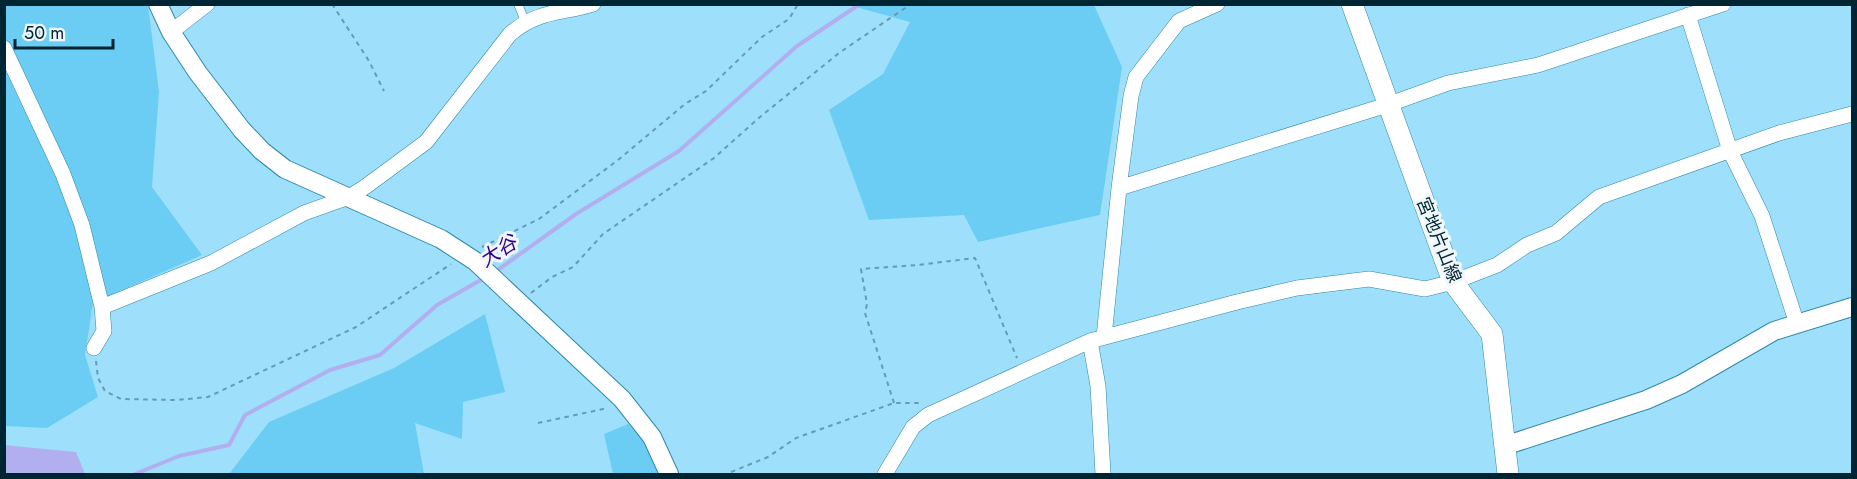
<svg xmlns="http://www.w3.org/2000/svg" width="1857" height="479" font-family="Jost,'Noto Sans JP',sans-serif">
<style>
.green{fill:#6bcdf3}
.water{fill:#b2aff1}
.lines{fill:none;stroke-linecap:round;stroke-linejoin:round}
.stream{stroke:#b2aff1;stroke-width:4}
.service-casing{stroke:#2f89a8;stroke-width:9}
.minor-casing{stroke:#2f89a8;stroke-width:16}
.tertiary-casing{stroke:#2f89a8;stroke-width:20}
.secondary-casing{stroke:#2f89a8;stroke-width:22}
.path{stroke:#659cb2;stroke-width:2;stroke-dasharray:4.5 4.5;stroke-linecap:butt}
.service{stroke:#fff;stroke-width:8}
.minor{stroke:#fff;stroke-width:15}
.tertiary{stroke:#fff;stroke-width:18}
.secondary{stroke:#fff;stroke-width:21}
.labels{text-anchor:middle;stroke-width:6;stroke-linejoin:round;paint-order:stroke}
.street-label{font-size:18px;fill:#002532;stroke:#eff7fb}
.water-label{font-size:20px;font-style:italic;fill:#34018a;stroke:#eff7fb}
</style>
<rect width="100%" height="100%" fill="#9ee0fb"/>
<path class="green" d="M4,5H148L159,92L152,187L202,255L93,303L85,355L98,397L47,428L5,426Z
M849,5H1094L1122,67L1100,215L978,242L964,215L869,220L829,110L883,74L910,22Z
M485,314L505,392L463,402L462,439L415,423L424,474H229L269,422L394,368Z
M628,424L648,446L658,474H613L604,434Z"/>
<path class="water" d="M4,445L76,452L85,474H5Z"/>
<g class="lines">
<path class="stream" d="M495,272L576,214L679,151L797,46L860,4
M135,474L179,456L229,445L245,415L330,370L380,355L437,305L486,277"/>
<defs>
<path id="service" d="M518,4L525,21"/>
<path id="minor" d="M1688,15L1730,151L1762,216L1797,324
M171,32L207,4
M4,48L63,174L82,225L102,307L104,331L94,348
M1119,188L1387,105L1448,83L1538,65L1723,4
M102,307L211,263L304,213L349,197L365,187L426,142L510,34C538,10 560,14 593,4
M1104,337L1119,188L1131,96L1136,77L1179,21L1217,4
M1090,341L1098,386L1103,474
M885,474L913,427L928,415L1090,341L1237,302L1297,288L1369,279L1425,289L1453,282L1497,265L1527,245L1556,233L1599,197L1779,133L1852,114"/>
<path id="tertiary" d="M158,4L171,32L198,73L242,130L262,151L285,169L441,239L475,261L622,399L652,437L669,474
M1504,446L1646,400L1682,384L1774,331L1852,307"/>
<path id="secondary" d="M1352,4L1453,282L1492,334L1508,474"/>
</defs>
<use href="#service" class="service-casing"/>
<use href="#minor" class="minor-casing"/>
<use href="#tertiary" class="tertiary-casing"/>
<use href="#secondary" class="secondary-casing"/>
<path class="path" d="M332,4L369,61L384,91
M482,247L539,219L618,160L685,104L706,91L762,37L789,19L798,4
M531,293L552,277L573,267L603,234L714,158L760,117L839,53L911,4
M96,361L98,378L105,391L121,399L177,400L208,397L356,327L451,264
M894,403L865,313L867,304L861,269L918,265L975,258L1017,358
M538,423L608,408
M731,472L768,457L796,438L894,403H920"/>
<use href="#service" class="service"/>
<use href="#minor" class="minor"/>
<use href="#tertiary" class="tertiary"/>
<use href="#secondary" class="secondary"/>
</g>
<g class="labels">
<g class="street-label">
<text transform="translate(1439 240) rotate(68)" y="6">宮地片山線</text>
</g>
<g class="water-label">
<text transform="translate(498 251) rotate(-33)" y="7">大谷</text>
</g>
</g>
<rect width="1857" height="479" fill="none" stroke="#002532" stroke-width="12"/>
<path d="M15 39v9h98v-9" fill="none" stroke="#002532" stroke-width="3"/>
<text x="24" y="39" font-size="18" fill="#002532" stroke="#eff7fb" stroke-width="4.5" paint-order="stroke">50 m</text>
</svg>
